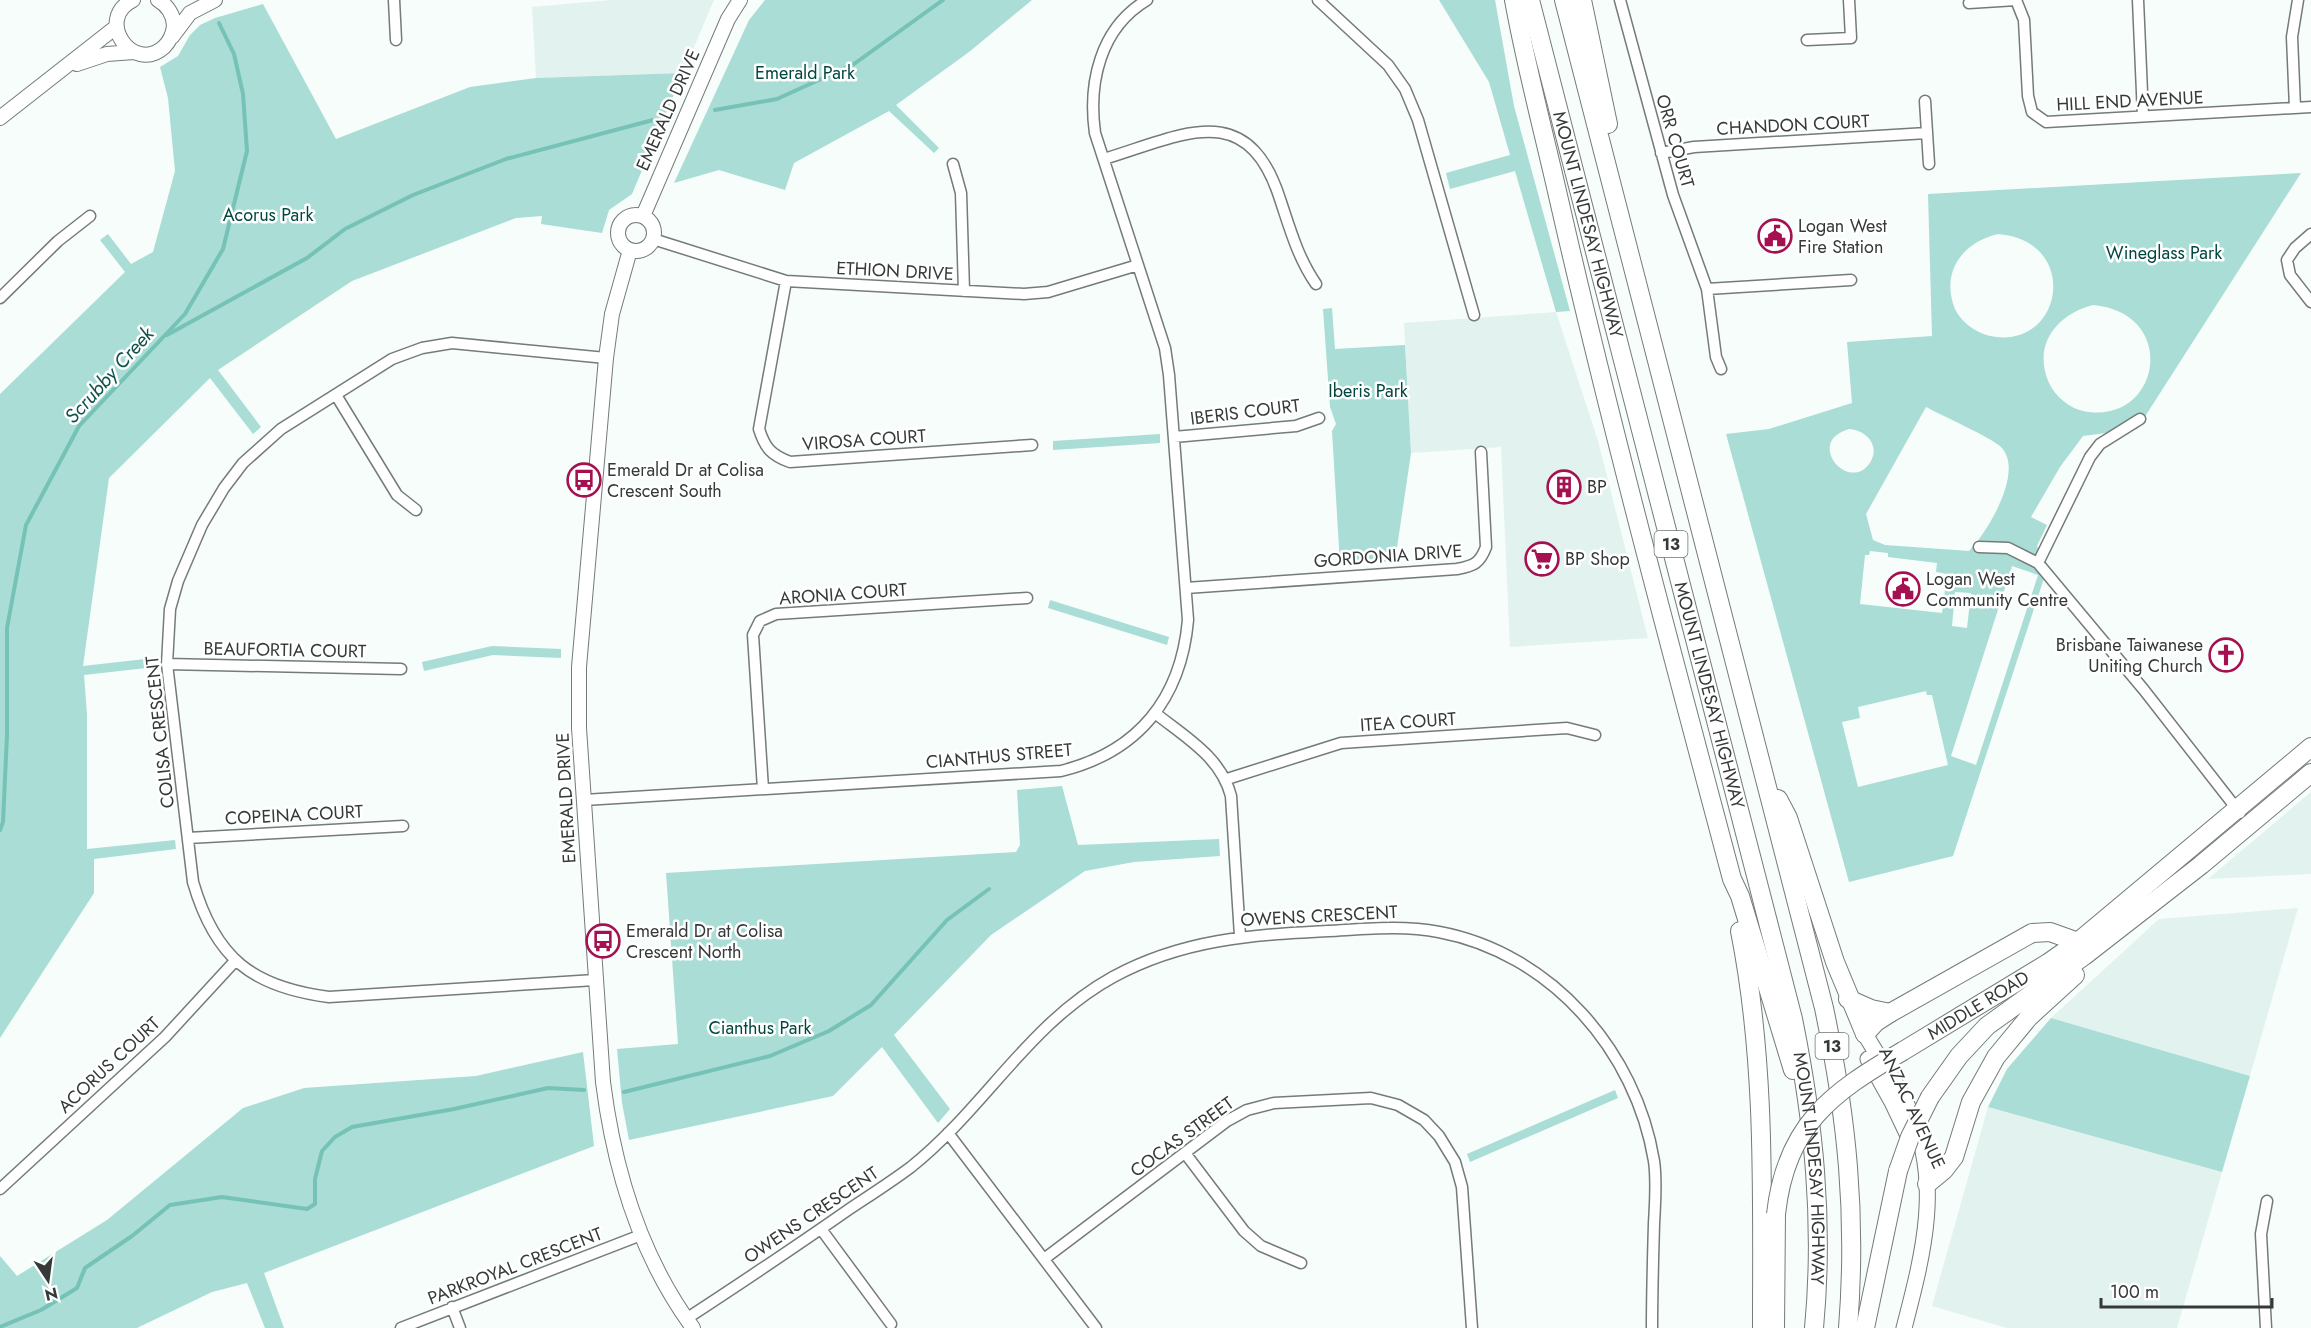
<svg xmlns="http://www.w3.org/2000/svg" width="2311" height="1328" font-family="Jost,sans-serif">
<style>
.built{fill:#e2f2ef}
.green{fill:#a9ddd5;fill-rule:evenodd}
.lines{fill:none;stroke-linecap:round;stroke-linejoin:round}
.stream{stroke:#76c2b7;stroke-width:4}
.minor-casing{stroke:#747b79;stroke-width:13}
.tertiary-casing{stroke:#747b79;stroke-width:16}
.secondary-casing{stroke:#747b79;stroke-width:17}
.primary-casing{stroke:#747b79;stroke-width:20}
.trunk-casing{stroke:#747b79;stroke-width:20}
.minor{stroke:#fff;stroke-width:10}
.tertiary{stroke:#fff;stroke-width:14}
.secondary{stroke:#fff;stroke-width:15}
.primary{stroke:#fff;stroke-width:18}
.trunk{stroke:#fff;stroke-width:18}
.primary-bridge-casing{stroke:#747b79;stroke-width:20;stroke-linecap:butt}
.primary-bridge{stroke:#fff;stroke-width:18}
.labels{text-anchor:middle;stroke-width:5;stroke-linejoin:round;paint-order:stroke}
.shield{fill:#fff;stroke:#727474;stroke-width:1.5}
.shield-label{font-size:16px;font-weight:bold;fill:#363939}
.park-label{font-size:18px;fill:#004740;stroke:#fff}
.street-label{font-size:18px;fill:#363939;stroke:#fff}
.poi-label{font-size:18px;fill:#363939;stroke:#fff;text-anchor:start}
.water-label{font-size:20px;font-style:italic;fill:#10534b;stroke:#fff}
</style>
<rect width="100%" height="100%" fill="#f6fdfb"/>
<path class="built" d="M611,0H714L683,73L536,78L532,7Z
M1556,312L1598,441L1648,638L1510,647L1501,447L1411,453L1404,323Z
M2311,792V874L2208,879Z
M2298,908L2250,1076L2051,1018L2159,919Z
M1988,1107L2222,1172L2177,1328H2007L1932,1306Z"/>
<path class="green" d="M765,0H1032L969,52L896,105L939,148L934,153L889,111L794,163L785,190L719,170L674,183L749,20Z
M1439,0H1495L1514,106L1570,311L1556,312L1515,171L1450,189L1446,173L1510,155L1489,82Z
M263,4L336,139L470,87L536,78L683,73L632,194L609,210L602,233L541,224L542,216L516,218L352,281L218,370L261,427L253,434L210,378L109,478L83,666L154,658L155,667L84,675L87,714V849L175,840L176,849L94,859V893L0,1038V394L125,272L100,240L108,234L131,264L153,252L175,171L168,98L160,67L178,56L190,35L200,25L215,18Z
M2301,173L2137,429L2083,436L2060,467L2031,517L2047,525L2037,546L2048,566L1953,856L1849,882L1726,434L1769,429L1852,403L1847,342L1932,336L1928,194ZM1998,234C2082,241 2063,351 1990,336C1976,333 1961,322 1955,309C1940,272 1963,242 1998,234ZM2093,305C2181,313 2160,427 2083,411C2069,408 2055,396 2049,383C2032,345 2057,314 2093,305ZM1926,407C1943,416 1990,437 2001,447C2025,471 1987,533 1969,551L1885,545L1873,540L1866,514ZM1849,429C1865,430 1880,444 1871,461C1851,496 1803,442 1849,429ZM1870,551L1888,553V557L1937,563L1936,572L1947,574L1942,613L1860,604L1865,555H1869ZM2012,566L2038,575L1976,765L1951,756ZM1955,592L1971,593L1967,628L1952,626ZM1926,691L1927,695H1932L1948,765L1858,787L1842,722L1860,718L1858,707Z
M1332,308L1335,349L1405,345L1411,453L1395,561L1340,564L1332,431L1336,424L1330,407L1323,309Z
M1160,434V443L1053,450V441Z
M1050,600L1169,637L1167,645L1048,608Z
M492,646L561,649V658L493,655L424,671L422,662Z
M1062,786L1078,845L1219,839L1220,856L1134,862L1085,871L991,935L894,1035L950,1109L938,1123L882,1047L833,1096L629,1140L622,1103L617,1049L678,1044L666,873L1016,852L1020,845L1017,790Z
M2051,1018L2250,1076L2222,1172L1988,1107L2007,1069Z
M583,1052L594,1146L264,1273L284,1328H265L247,1283L212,1292L137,1328H0V1256L17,1276L107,1220L243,1108L304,1088L476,1076Z
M1615,1090L1618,1098L1470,1162L1467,1154Z"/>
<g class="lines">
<path class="stream" d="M715,110L777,99L854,64L943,0
M167,335L307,258L345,229L413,195L506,159L653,120
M0,830L3,822L7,735V628L26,525L79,426L185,314L223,249L247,151L243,94L234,54L219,23
M624,1092L770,1056L829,1031L871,1005L947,920L989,889
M0,1327L41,1310L77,1288L85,1268L132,1236L170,1205L222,1197L307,1209L315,1204V1179L322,1151L335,1137L352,1127L454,1109L548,1088L584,1090"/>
<defs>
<path id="minor" d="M394,0L396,40
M1318,0L1388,65L1405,89L1418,120L1474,315
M1620,0L1673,195L1707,289L1716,357L1721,369
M2016,0L2024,20L2028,96L2032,112L2046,122L2311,107
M2138,0L2143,116
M1969,3L2016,0
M1807,40L1851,38L1849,0
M1925,101L1929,164
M2295,108L2292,37L2298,0
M1661,153L1694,147L1927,133
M1104,159C1181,136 1247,96 1280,199C1290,229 1298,258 1316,284
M953,164L961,193L964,291
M2311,234L2295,248L2287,260L2290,275L2311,302
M653,239L786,281L1024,294L1048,292L1138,265
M786,281L759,429C765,448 771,455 790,462L1032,445
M1707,289L1851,280
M0,298L58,241L90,216
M336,395L397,495L416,510
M1174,437L1296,426L1319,418
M1979,547L2008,548L2038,563L2144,690L2240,813
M2038,563L2090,457L2100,444L2140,419
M1186,588L1457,569C1474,566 1480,563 1486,547L1481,452
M167,664L401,669
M1155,713C1185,737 1221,757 1231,796L1240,936
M1227,779L1341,743L1567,728L1595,735
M763,789L753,635L760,621L776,614L1027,598
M584,800L1061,771C1138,752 1181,699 1188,620L1169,375L1165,348L1095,133C1088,83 1100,28 1147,0
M188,838L403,826
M595,980L329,997C252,987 215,958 193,882L167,664L170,609L178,581L202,525L224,488L243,463L281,429L392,359L422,348L452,343L606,358
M948,1133L1096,1328
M1185,1153L1244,1231L1261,1246L1301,1263
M0,1189L165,1037L235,961
M821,1229L891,1324
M1044,1259L1227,1121L1247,1110L1274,1103L1371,1098L1398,1105L1424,1120L1439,1136L1455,1162L1462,1187L1472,1328
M452,1307L460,1328
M686,1319C741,1283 795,1247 848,1210C869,1196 891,1182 911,1167C985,1108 1028,1024 1113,977C1183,939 1251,935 1328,931C1366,929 1403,925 1439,932C1551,953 1636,1051 1654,1161C1657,1182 1655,1203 1654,1224C1653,1258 1652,1293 1652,1328
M401,1328L641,1235
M2266,1328L2261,1234L2267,1201"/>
<path id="tertiary" d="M133,0C94,19 133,75 164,47C170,41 173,34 174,26C174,15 167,5 158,0
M172,37L190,13L215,0
M77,64L107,54L134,52
M0,118L116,27
M618 233a18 18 0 1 1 36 0a18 18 0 1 1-36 0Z
M643,216L728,19L740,0
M630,250L612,314L606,358L579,667V728L603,1082C614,1169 640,1256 693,1328"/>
<path id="secondary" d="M1865,1034C1879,1059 1897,1082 1909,1109C1943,1180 1923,1255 1904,1328
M1868,1059L1892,1102L1912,1144"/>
<g id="primary">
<path d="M1865,1034L1876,1022L1890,1013L2032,933L2050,932L2078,942"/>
<path id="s1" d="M1903,1051L2048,963L2078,942L2311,747"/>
<path d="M1930,1097L1959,1056L1987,1026L2084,956L2201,865L2311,773"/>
<path d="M1927,1184L1944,1170L1954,1157L1971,1102L1996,1057L2029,1017L2075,975"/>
<path d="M1775,1328L1776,1214"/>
<path d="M1865,1328L1898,1171"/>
</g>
<g id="trunk">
<path d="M1514,0C1526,67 1544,133 1559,200C1611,428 1672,653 1732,879L1740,896L1793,1070"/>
<path id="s2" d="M1530,0L1793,1019C1814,1122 1824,1223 1814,1328"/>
<path d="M1564,0L1824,1008C1847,1118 1857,1215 1848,1328"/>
<path d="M1582,0L1608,124"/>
<path d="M1778,799L1788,818L1835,962L1865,1034"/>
<path d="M1740,931C1766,1062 1762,1195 1762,1328"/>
<path d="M1848,999L1871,1009L1890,1013"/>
</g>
</defs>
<use href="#minor" class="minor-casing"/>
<use href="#tertiary" class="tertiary-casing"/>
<use href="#secondary" class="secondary-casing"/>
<use href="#primary" class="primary-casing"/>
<use href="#trunk" class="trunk-casing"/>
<use href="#minor" class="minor"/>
<use href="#tertiary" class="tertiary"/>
<use href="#secondary" class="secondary"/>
<use href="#primary" class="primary"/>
<use href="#trunk" class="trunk"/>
<defs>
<path id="primary-bridge" d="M1898,1171L1910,1137L1930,1097
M1776,1214C1786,1125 1831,1093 1903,1051"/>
</defs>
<use href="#primary-bridge" class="primary-bridge-casing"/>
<use href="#primary-bridge" class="primary-bridge"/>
</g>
<defs>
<symbol id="civic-ring" viewBox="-11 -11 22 22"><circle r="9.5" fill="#fff" stroke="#a41050" stroke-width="1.5"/><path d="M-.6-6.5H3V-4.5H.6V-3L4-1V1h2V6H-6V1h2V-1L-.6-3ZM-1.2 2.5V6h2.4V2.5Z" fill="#a41050"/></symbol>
<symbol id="bus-ring" viewBox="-11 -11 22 22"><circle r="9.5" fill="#fff" stroke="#a41050" stroke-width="1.5"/><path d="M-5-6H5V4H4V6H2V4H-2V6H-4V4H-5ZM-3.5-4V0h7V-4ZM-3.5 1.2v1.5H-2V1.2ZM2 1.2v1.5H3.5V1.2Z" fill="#a41050"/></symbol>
<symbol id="building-ring" viewBox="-11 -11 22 22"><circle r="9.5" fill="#fff" stroke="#a41050" stroke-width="1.5"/><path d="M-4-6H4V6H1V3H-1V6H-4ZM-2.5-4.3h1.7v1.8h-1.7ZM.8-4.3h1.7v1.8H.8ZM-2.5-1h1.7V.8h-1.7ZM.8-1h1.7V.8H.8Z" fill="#a41050"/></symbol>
<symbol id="supermarket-ring" viewBox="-11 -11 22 22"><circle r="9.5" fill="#fff" stroke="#a41050" stroke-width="1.5"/><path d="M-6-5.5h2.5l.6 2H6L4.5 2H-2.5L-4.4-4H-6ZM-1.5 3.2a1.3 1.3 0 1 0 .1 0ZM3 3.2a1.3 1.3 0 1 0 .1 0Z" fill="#a41050"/></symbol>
<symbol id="church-ring" viewBox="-11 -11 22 22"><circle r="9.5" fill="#fff" stroke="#a41050" stroke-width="1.5"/><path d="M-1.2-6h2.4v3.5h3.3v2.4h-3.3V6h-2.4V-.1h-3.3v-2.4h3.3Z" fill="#a41050"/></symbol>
</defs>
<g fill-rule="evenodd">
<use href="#civic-ring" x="1756" y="217" width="38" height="38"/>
<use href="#bus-ring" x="565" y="461" width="38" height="38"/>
<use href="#building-ring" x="1545" y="468" width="38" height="38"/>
<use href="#supermarket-ring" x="1523" y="540" width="38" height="38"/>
<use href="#civic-ring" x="1884" y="570" width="38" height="38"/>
<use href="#church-ring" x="2207" y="636" width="38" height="38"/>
<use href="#bus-ring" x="584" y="922" width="38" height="38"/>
</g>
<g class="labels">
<g class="shield">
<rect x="1654.5" y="531" width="33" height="26" rx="4.5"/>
<rect x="1815.5" y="1033" width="33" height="26" rx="4.5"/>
</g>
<g class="shield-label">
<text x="1671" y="550">13</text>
<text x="1832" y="1052">13</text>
</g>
<g class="park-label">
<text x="805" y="79">Emerald Park</text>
<text x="268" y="221">Acorus Park</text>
<text x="2164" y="259">Wineglass Park</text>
<text x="1368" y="397">Iberis Park</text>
<text x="760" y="1034">Cianthus Park</text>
</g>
<g class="street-label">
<text transform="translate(2130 101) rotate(-3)" y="6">HILL END AVENUE</text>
<text transform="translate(668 110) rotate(-66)" y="6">EMERALD DRIVE</text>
<text transform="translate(1793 125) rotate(-3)" y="6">CHANDON COURT</text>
<text transform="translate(1675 141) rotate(74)" y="6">ORR COURT</text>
<text dy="6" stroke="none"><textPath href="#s2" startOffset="232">MOUNT LINDESAY HIGHWAY</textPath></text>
<text transform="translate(895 271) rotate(3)" y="6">ETHION DRIVE</text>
<text transform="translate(1245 412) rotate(-7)" y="6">IBERIS COURT</text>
<text transform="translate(864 440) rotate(-4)" y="6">VIROSA COURT</text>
<text transform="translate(1388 556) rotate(-4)" y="6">GORDONIA DRIVE</text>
<text transform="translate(843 594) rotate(-4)" y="6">ARONIA COURT</text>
<text transform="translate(285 650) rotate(1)" y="6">BEAUFORTIA COURT</text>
<text dy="6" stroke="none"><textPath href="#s2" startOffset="718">MOUNT LINDESAY HIGHWAY</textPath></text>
<text transform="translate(1408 722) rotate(-4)" y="6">ITEA COURT</text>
<text transform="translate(160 732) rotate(-96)" y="6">COLISA CRESCENT</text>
<text transform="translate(999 756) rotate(-5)" y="6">CIANTHUS STREET</text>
<text transform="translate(566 798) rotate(-93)" y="6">EMERALD DRIVE</text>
<text transform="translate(294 815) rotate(-3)" y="6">COPEINA COURT</text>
<text transform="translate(1319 916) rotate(-3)" y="6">OWENS CRESCENT</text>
<text dy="6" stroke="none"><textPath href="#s1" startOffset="88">MIDDLE ROAD</textPath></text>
<text transform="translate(109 1065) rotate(-43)" y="6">ACORUS COURT</text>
<text transform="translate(1912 1108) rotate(65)" y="6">ANZAC AVENUE</text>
<text transform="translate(1182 1137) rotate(-36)" y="6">COCAS STREET</text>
<text dy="6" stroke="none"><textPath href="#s2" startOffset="1203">MOUNT LINDESAY HIGHWAY</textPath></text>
<text transform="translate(811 1215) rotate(-34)" y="6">OWENS CRESCENT</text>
<text transform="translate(515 1266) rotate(-21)" y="6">PARKROYAL CRESCENT</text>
</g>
<g class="poi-label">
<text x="1798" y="232">Logan West<tspan x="1798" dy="21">Fire Station</tspan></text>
<text x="607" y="476">Emerald Dr at Colisa<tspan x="607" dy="21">Crescent South</tspan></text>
<text x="1587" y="493">BP</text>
<text x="1565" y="565">BP Shop</text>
<text x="1926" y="585">Logan West<tspan x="1926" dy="21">Community Centre</tspan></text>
<text x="2203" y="651" text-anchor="end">Brisbane Taiwanese<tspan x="2203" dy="21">Uniting Church</tspan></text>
<text x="626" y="937">Emerald Dr at Colisa<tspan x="626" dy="21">Crescent North</tspan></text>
</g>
<g class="water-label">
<text transform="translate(109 375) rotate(-48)" y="7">Scrubby Creek</text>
</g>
</g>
<g transform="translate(48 1280) rotate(167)" stroke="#ffffff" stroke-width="4.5" paint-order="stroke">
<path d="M0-4.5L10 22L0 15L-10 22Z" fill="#363939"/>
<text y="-9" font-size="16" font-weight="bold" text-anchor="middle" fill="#363939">N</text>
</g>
<path d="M2101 1298v9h171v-9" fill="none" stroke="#363939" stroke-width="3"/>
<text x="2110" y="1298" font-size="18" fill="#363939" stroke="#ffffff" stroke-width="4.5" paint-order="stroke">100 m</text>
</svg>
